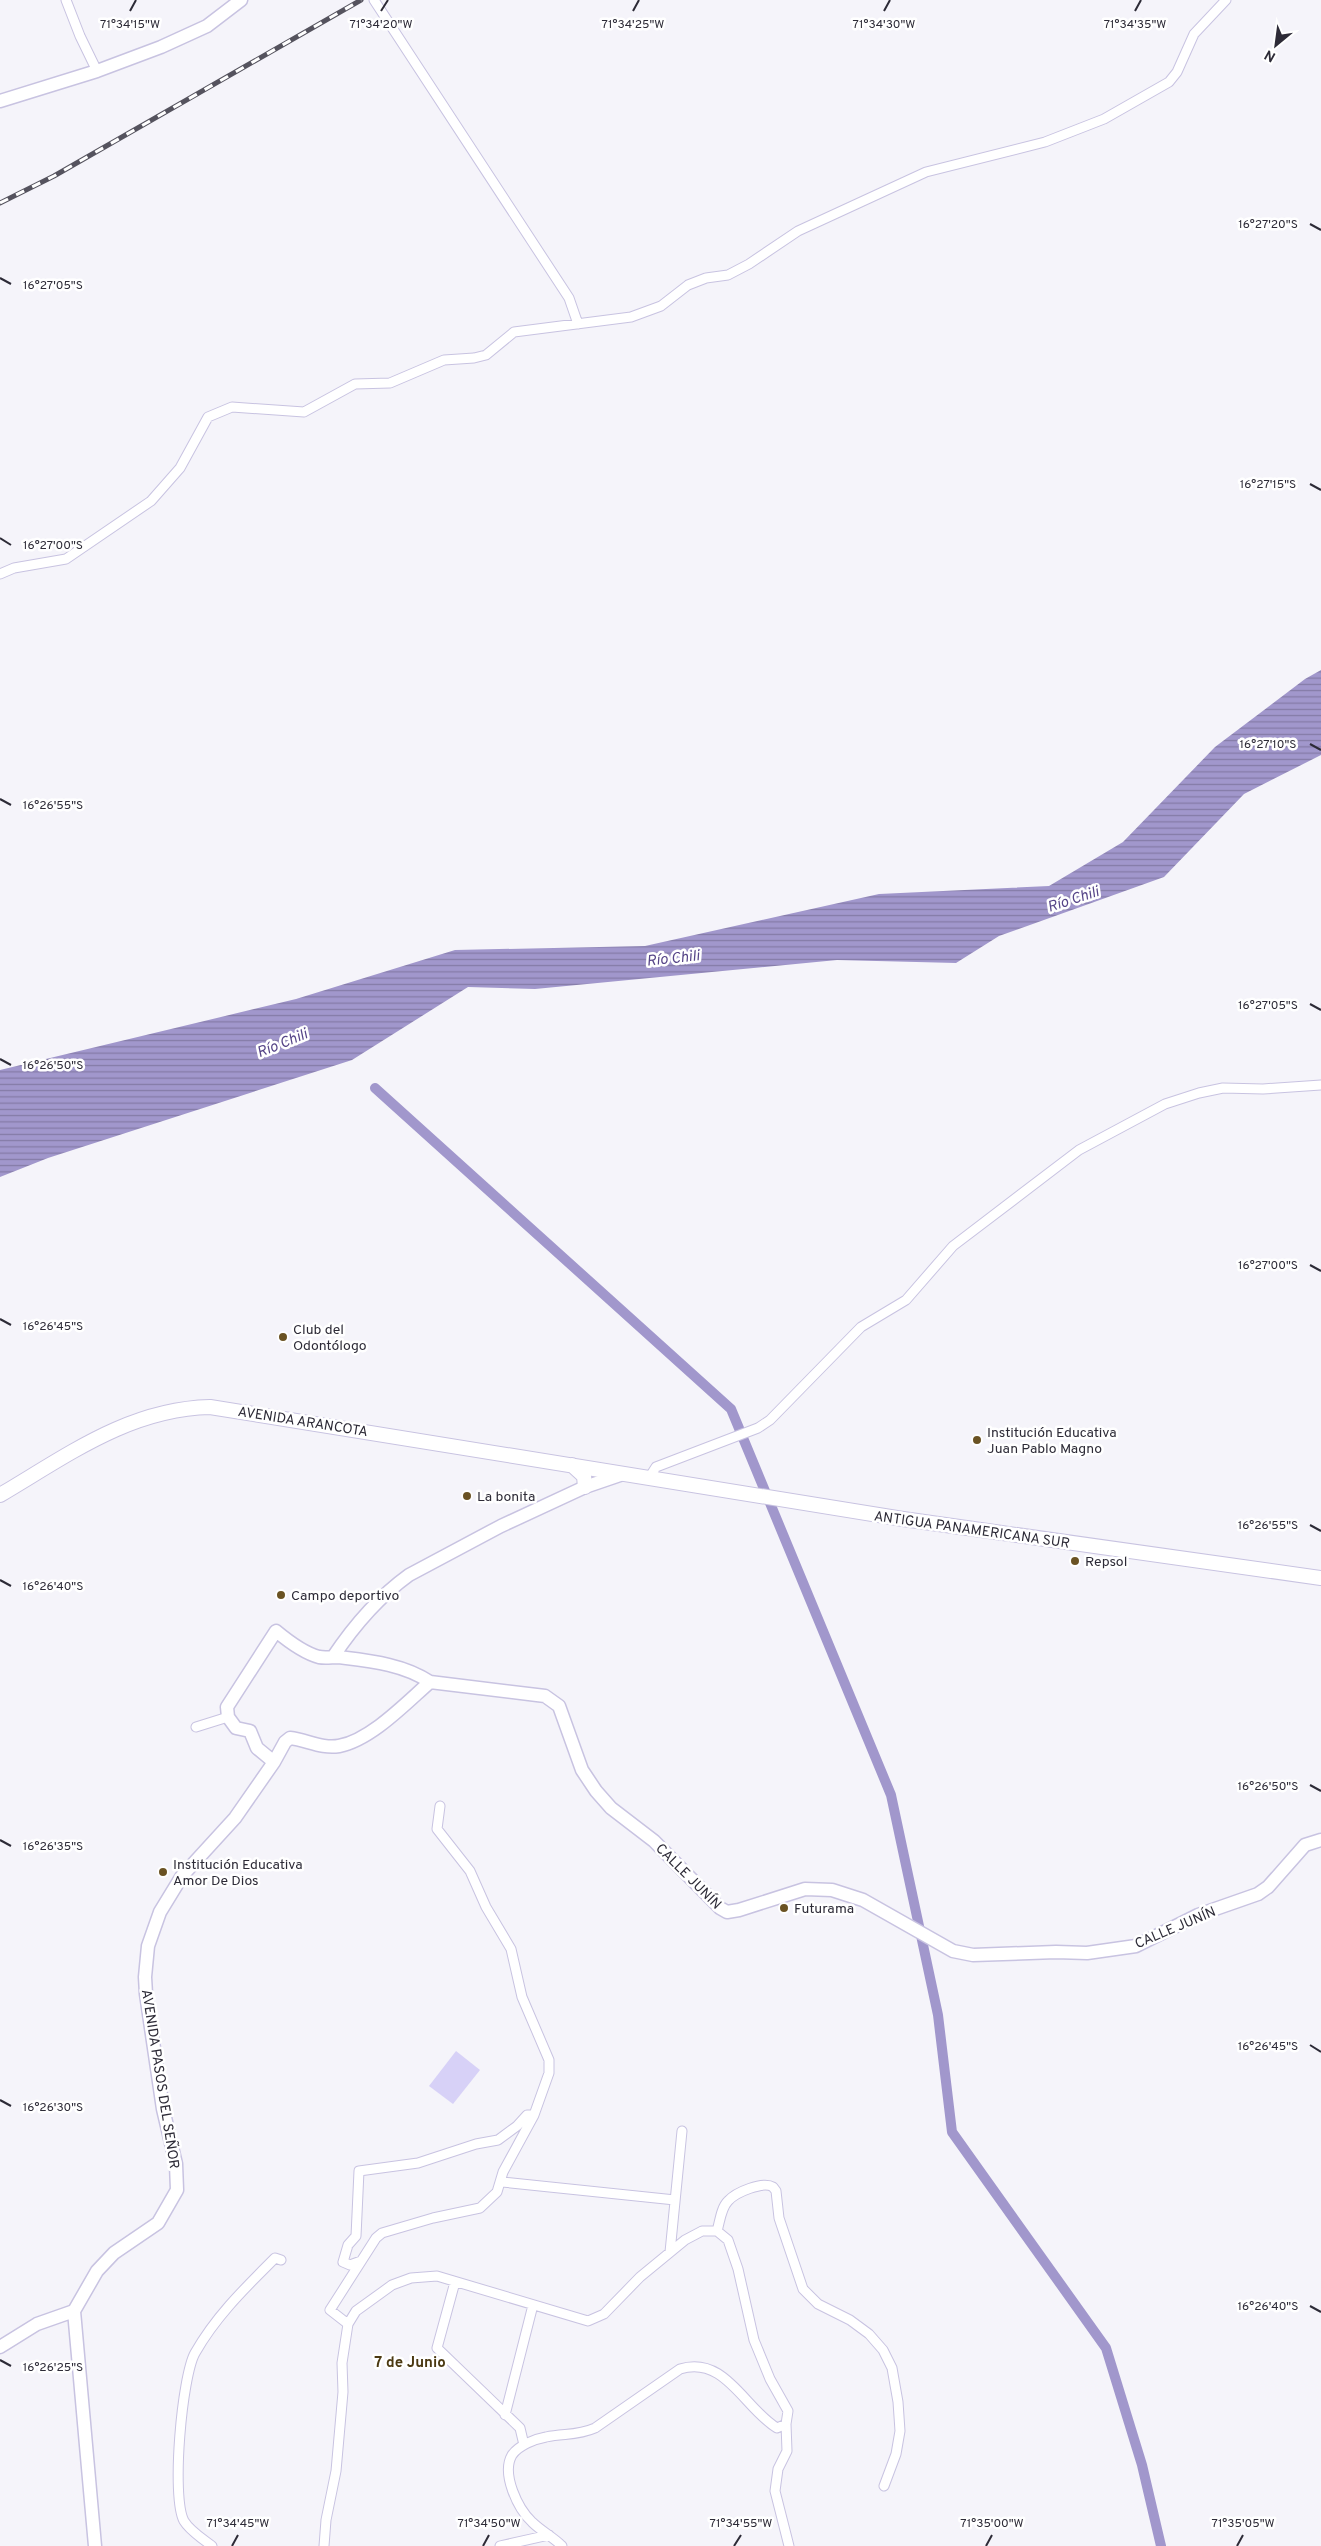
<svg xmlns="http://www.w3.org/2000/svg" width="1321" height="2546" font-family="Overpass,sans-serif">
<style>
.grass{fill:#d7d1f7}
.water{fill:url(#water-rules)}
.lines{fill:none;stroke-linecap:round;stroke-linejoin:round}
.canal{stroke:#a197cc;stroke-width:10}
.street-casing{stroke:#c8c3e1;stroke-width:11}
.secondary-casing{stroke:#c8c3e1;stroke-width:15}
.primary-casing{stroke:#c8c3e1;stroke-width:16}
.street{stroke:#fff;stroke-width:9}
.secondary{stroke:#fff;stroke-width:12}
.primary{stroke:#fff;stroke-width:14}
.rail-casing{stroke:#55535e;stroke-width:5}
.rail{stroke:#fff;stroke-width:3;stroke-dasharray:9;stroke-linecap:butt}
.ticks{fill:none;stroke:#2d2b37;stroke-width:2}
.poi-dot{fill:#6a5223;stroke:#fff;stroke-width:2}
.labels{text-anchor:middle;stroke-width:5;stroke-linejoin:round;paint-order:stroke}
.poi-label{font-size:14px;fill:#2d2b37;stroke:#fff;text-anchor:start}
.street-label{font-size:14px;fill:#2d2b37;stroke:#fff}
.water-label{font-size:15px;font-style:italic;fill:#554487;stroke:#fff}
.neighbourhood-label{font-size:15px;font-weight:bold;fill:#4b3912;stroke:#fff}
.ticks-label{font-size:12px;text-anchor:middle;fill:#2d2b37;stroke:#fff;stroke-width:5;stroke-linejoin:round;paint-order:stroke}
</style>
<defs>
<pattern id="water-rules" width="6" height="5" patternUnits="userSpaceOnUse" patternTransform="scale(1.25)"><rect width="6" height="5" fill="#a197cc"/><path d="M0 2.5h6" fill="none" stroke="#847ba6"/></pattern>
</defs>
<rect width="100%" height="100%" fill="#f5f4fa"/>
<path class="grass" d="M456,2051L480,2070L453,2104L429,2086Z"/>
<path class="water" d="M1321,670V755L1244,794L1164,877L999,936L956,963L837,960L535,989L468,987L352,1060L48,1158L0,1177V1070L296,999L455,950L645,946L879,894L1049,886L1123,842L1215,747L1305,679Z"/>
<g class="lines">
<path class="canal" d="M375,1088L731,1409L891,1795L938,2015L952,2132L1106,2348L1142,2465L1161,2546"/>
<defs>
<path id="street" d="M66,0L80,36L97,71
M374,0L569,298L578,324
M0,574L14,568L66,559L151,501L180,468L208,417L232,407L304,412L355,384L390,383L444,360L474,358L486,355L514,332L631,317L661,306L688,285L706,278L728,275L749,264L798,231L926,172L1045,142L1104,119L1169,82L1177,72L1194,34L1226,0
M649,1478L656,1467L758,1428L770,1420L861,1327L906,1300L953,1246L1079,1150L1165,1104L1199,1093L1223,1088L1263,1089L1321,1085
M196,1727L228,1717
M502,2182L675,2200
M717,2231C720,2221 721,2208 728,2201C736,2192 763,2181 773,2187L776,2191L779,2218L803,2289L818,2304L850,2320L869,2334L883,2350L892,2368L898,2402L900,2431L896,2454L884,2486
M670,2252L682,2131
M361,2261L350,2265L343,2262L348,2245L356,2236L359,2171L418,2163L476,2144L498,2140L517,2126L527,2115H534
M455,2282L437,2348L520,2428L524,2445
M348,2324L330,2310L376,2238L382,2233L433,2218L480,2208L497,2192L503,2172L534,2115L549,2073V2060L522,1997L511,1949L486,1907L470,1871L437,1829L440,1806
M505,2415L533,2305
M786,2424L787,2451L778,2469L775,2491L789,2546
M212,2546C203,2539 190,2531 184,2521C171,2497 182,2376 195,2353C216,2316 245,2288 275,2258L281,2260
M324,2546L326,2520L336,2471L343,2392L342,2363L348,2324L356,2311L392,2285L411,2278L437,2276L588,2321L604,2314L640,2277L685,2240L702,2231H717L728,2240L738,2269L754,2340L770,2379L788,2411L786,2424L777,2428C744,2408 725,2355 680,2369L595,2428C577,2436 564,2433 546,2437C535,2439 519,2445 512,2455C501,2474 518,2509 532,2522C541,2531 553,2537 562,2546
M500,2546L549,2535"/>
<path id="secondary" d="M0,101L97,71L161,47L207,26L241,0
M333,1657C353,1627 380,1596 409,1575L501,1526L585,1487L623,1474
M274,1762L257,1748L250,1731L236,1728L228,1717L227,1707L276,1631C288,1641 304,1653 319,1657C325,1658 332,1657 338,1657C370,1661 403,1664 430,1682L545,1696L559,1706L582,1770L596,1791L611,1808L654,1841L720,1908L727,1912L739,1910L805,1889L832,1890L863,1900L953,1951L973,1955L1056,1952L1087,1953L1136,1946L1198,1915L1258,1894L1268,1887L1305,1845L1321,1840
M0,2347L37,2324L74,2311
M95,2546L74,2311L97,2271L114,2253L158,2223L177,2190L176,2164L163,2109L146,1994L145,1977L148,1946L160,1912L182,1876L235,1818L274,1762L285,1742L290,1738C307,1740 322,1749 339,1746C371,1740 406,1703 430,1682"/>
<path id="primary" d="M572,1465L584,1476L585,1487
M0,1495C68,1455 129,1409 210,1407L903,1519L1321,1578"/>
</defs>
<use href="#street" class="street-casing"/>
<use href="#secondary" class="secondary-casing"/>
<use href="#primary" class="primary-casing"/>
<use href="#street" class="street"/>
<use href="#secondary" class="secondary"/>
<use href="#primary" class="primary"/>
<defs>
<path id="rail" d="M0,203L54,176L361,0"/>
</defs>
<use href="#rail" class="rail-casing"/>
<use href="#rail" class="rail"/>
</g>
<path class="ticks" d="M130,11L136,0M381,11L388,0M633,11L639,0M884,11L890,0M1135,11L1141,0M1310,224L1321,230M0,278L11,284M1310,484L1321,490M0,538L11,545M1310,744L1321,750M0,799L11,805M1310,1004L1321,1010M0,1059L11,1065M1310,1265L1321,1271M0,1319L11,1325M1310,1525L1321,1531M0,1580L11,1586M1310,1785L1321,1791M0,1840L11,1846M1310,2045L1321,2052M0,2100L11,2106M1310,2306L1321,2312M0,2360L11,2366M232,2546L238,2535M483,2546L489,2535M734,2546L741,2535M986,2546L992,2535M1237,2546L1243,2535"/>
<g class="poi-dot">
<circle cx="283" cy="1337" r="5"/>
<circle cx="977" cy="1440" r="5"/>
<circle cx="467" cy="1496" r="5"/>
<circle cx="1075" cy="1561" r="5"/>
<circle cx="281" cy="1595" r="5"/>
<circle cx="163" cy="1872" r="5"/>
<circle cx="784" cy="1908" r="5"/>
</g>
<g class="labels">
<g class="poi-label">
<text x="293" y="1334">Club del<tspan x="293" dy="16">Odontólogo</tspan></text>
<text x="987" y="1437">Institución Educativa<tspan x="987" dy="16">Juan Pablo Magno</tspan></text>
<text x="477" y="1501">La bonita</text>
<text x="1085" y="1566">Repsol</text>
<text x="291" y="1600">Campo deportivo</text>
<text x="173" y="1869">Institución Educativa<tspan x="173" dy="16">Amor De Dios</tspan></text>
<text x="794" y="1913">Futurama</text>
</g>
<g class="street-label">
<text transform="translate(303 1421) rotate(9)" y="5">AVENIDA ARANCOTA</text>
<text transform="translate(972 1529) rotate(8)" y="5">ANTIGUA PANAMERICANA SUR</text>
<text transform="translate(689 1876) rotate(45)" y="5">CALLE JUNÍN</text>
<text transform="translate(1175 1927) rotate(-23)" y="5">CALLE JUNÍN</text>
<text transform="translate(161 2079) rotate(81)" y="5">AVENIDA PASOS DEL SEÑOR</text>
</g>
<g class="water-label">
<text transform="translate(1073 899) rotate(-18)" y="5">Río Chili</text>
<text transform="translate(673 958) rotate(-6)" y="5">Río Chili</text>
<text transform="translate(282 1043) rotate(-22)" y="5">Río Chili</text>
</g>
<g class="neighbourhood-label">
<text x="410" y="2367">7 de Junio</text>
</g>
</g>
<g class="ticks-label">
<text x="130" y="28">71°34'15"W</text>
<text x="381" y="28">71°34'20"W</text>
<text x="633" y="28">71°34'25"W</text>
<text x="884" y="28">71°34'30"W</text>
<text x="1135" y="28">71°34'35"W</text>
<text x="1268" y="228">16°27'20"S</text>
<text x="53" y="289">16°27'05"S</text>
<text x="1268" y="488">16°27'15"S</text>
<text x="53" y="549">16°27'00"S</text>
<text x="1268" y="748">16°27'10"S</text>
<text x="53" y="809">16°26'55"S</text>
<text x="1268" y="1009">16°27'05"S</text>
<text x="53" y="1069">16°26'50"S</text>
<text x="1268" y="1269">16°27'00"S</text>
<text x="53" y="1330">16°26'45"S</text>
<text x="1268" y="1529">16°26'55"S</text>
<text x="53" y="1590">16°26'40"S</text>
<text x="1268" y="1790">16°26'50"S</text>
<text x="53" y="1850">16°26'35"S</text>
<text x="1268" y="2050">16°26'45"S</text>
<text x="53" y="2111">16°26'30"S</text>
<text x="1268" y="2310">16°26'40"S</text>
<text x="53" y="2371">16°26'25"S</text>
<text x="238" y="2527">71°34'45"W</text>
<text x="489" y="2527">71°34'50"W</text>
<text x="741" y="2527">71°34'55"W</text>
<text x="992" y="2527">71°35'00"W</text>
<text x="1243" y="2527">71°35'05"W</text>
</g>
<g transform="translate(1276 45) rotate(209)" stroke="#ffffff" stroke-width="4" paint-order="stroke">
<path d="M0-4L9 19L0 12L-9 19Z" fill="#2d2b37"/>
<text y="-8" font-size="14" font-weight="bold" text-anchor="middle" fill="#2d2b37">N</text>
</g>
</svg>
